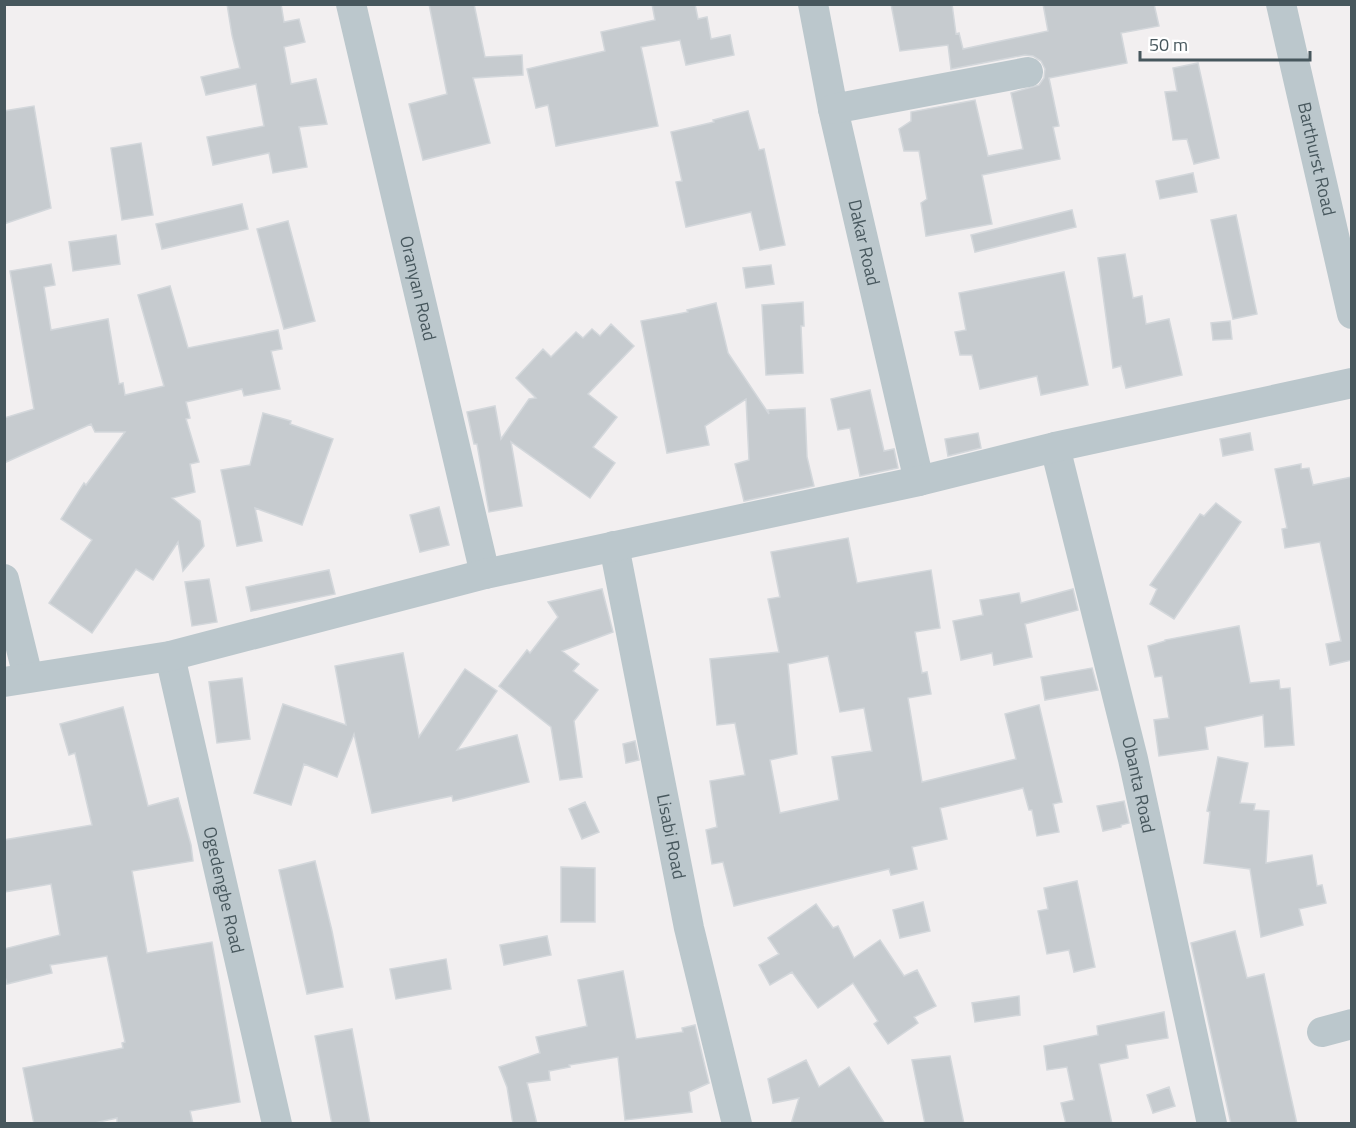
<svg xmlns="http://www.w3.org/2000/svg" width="1356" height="1128" font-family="'Titillium Web',sans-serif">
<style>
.building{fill:#c6cbcf;stroke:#d3d7db;stroke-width:1.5;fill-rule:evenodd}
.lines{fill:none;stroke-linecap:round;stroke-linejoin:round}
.minor{stroke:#bbc7cc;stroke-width:30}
.labels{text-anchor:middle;stroke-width:5;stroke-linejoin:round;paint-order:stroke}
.street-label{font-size:18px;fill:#47575d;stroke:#fff}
</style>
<rect width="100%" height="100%" fill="#f2eff0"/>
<path class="building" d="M227,4H281L284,22L299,19L305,42L284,47L291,84L316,79L327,124L299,127L307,167L273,173L269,153L213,165L207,137L264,126L256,84L206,95L201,77L240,68L232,35Z
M429,4H474L485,57L522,55L523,75L473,78L490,143L423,160L409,104L447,94Z
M652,4H695L698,19L707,17L711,39L730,35L734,55L686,65L680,40L641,47L658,126L556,146L548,105L536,108L527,69L605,51L601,32L655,20Z
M891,4H952L956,34L959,33L963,49L1048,31L1043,4H1154L1159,26L1121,33L1127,63L1049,78L1059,126L1053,127L1060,159L982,175L992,224L926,236L921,203L927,199L919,151H904L899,129L911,121V112L975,100L988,156L1023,149L1011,93L1039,85L1044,78L1045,69L1041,61L1033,56L1025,55L951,69L948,45L900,51Z
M1198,63L1219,158L1194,164L1187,139L1173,140L1165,92L1177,91L1173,68Z
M34,106L51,208L4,224V111Z
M748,111L759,150L764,149L785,245L760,250L751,212L686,227L676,182L682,181L671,132L714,122L713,120Z
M141,143L153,215L122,220L111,148Z
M1193,173L1197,192L1160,199L1156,181Z
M242,204L248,229L162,249L156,224Z
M1072,210L1076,227L975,252L971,235Z
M1236,215L1257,314L1233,319L1211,220Z
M288,221L315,321L284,329L257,229Z
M116,235L120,264L73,271L69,242Z
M1125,254L1133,298L1142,296L1146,324L1169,319L1182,375L1126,388L1121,366L1113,368L1098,258Z
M51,264L55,285L44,287L51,330L108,319L119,384L123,383L125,395L164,386L138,295L170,286L188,348L278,330L282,349L271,351L280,389L244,396L242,389L186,402L190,418L186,419L199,462L190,464L195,492L172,498L200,521L204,546L183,571L178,542L153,580L136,569L92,633L49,603L92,540L61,519L84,483L86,485L125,432H95L91,424L4,463V418L34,409L10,271Z
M771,265L774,284L746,288L743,268Z
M1064,272L1088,385L1041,395L1037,376L980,389L972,355H960L955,332L966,330L959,293Z
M803,302L804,326H801L803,373L766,375L762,305Z
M716,303L728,353L769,414L768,410L805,408L807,457L814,486L744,501L735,464L749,460L746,399L705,426L709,445L667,453L641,321L688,312L687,310Z
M1230,321L1232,339L1213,340L1211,323Z
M611,324L634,346L588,394L617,417L593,447L615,463L590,498L511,442L522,506L489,512L477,444H474L467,412L495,406L501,439L529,399L536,398L516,378L543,349L551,357L576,332L583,338L592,329L600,336Z
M870,390L884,451L894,449L898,468L860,476L850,428L838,430L831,399Z
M263,413L291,421L290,424L333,439L302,525L255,508L262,541L237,546L221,470L250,465Z
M978,433L981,448L948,456L945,439Z
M1250,433L1253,450L1223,456L1220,439Z
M1301,464V469L1309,468L1313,485L1352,477V660L1330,665L1326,644L1341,641L1320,542L1285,548L1282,529L1287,528L1275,469Z
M1216,503L1241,522L1174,619L1150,604L1157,589L1150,585L1200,514L1204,516Z
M439,507L449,545L420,552L410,515Z
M848,538L857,583L931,570L940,628L915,632L922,673L927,672L931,694L908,698L922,782L1016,759L1005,714L1039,705L1062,802L1053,804L1059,832L1037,836L1032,810H1029L1023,788L940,808L947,839L912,847L917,869L891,875L889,869L734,906L723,862L712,864L706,830L717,827L710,781L745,775L735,723L717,725L710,659L779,652L768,599L780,597L771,552ZM828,656L840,712L864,708L872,751L832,757L839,800L780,813L770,760L797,754L788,664Z
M329,570L335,594L251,611L246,587Z
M209,579L217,622L192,626L185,582Z
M602,589L613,632L562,651L579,664L573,671L598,690L574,721L582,777L560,780L551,727L499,686L527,650L530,653L558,617L548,602Z
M1073,589L1078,610L1025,624L1032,657L994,665L992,653L961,660L953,621L983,615L980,600L1019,593L1021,603Z
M1239,626L1250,683L1279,680L1280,689L1290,688L1294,745L1265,747L1263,715L1205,727L1208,749L1159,756L1154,720L1169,718L1162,676L1155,677L1148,646L1165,641V640Z
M403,653L419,737L465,669L497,691L457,750L517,735L529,782L453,801L452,796L372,813L354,734L337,777L304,764L291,805L254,793L283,704L346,725L335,666Z
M1092,668L1098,690L1045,700L1041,677Z
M242,678L250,739L217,743L209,682Z
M123,707L148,806L178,798L191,845L193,861L132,871L147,953L212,942L240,1102L190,1111L193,1124H117V1118L90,1124H34L23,1068L123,1048L122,1043L125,1042L107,956L50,965L52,973L7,984L4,973V949L60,935L51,884L4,892V840L92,825L75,753L69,755L60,724Z
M635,741L639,760L626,763L623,744Z
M1218,757L1248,763L1240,803L1255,804L1254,810L1269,811L1266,863L1312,855L1317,886L1322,885L1326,903L1299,909L1303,925L1261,937L1250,869L1204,863L1210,812L1207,811Z
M1124,801L1129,823L1121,825V827L1103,831L1097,806Z
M585,802L599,832L582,839L569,809Z
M315,861L332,931L343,987L307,994L279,870Z
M561,867L595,868V922H561Z
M1077,881L1095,967L1074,972L1069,950L1047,954L1038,911L1048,909L1044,888Z
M923,902L930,931L900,938L893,910Z
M816,904L833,928L838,926L854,958L880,940L904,976L917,970L936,1006L914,1017L918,1023L888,1044L874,1024L878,1021L853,983L818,1008L792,972L770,985L759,965L779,954L768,938Z
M1235,931L1247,978L1264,974L1297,1124H1231L1191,943Z
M547,936L551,955L504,965L500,945Z
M446,959L451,989L396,999L390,969Z
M623,971L636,1039L683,1032L682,1028L695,1025L709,1083L689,1092L692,1112L625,1120L618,1057L569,1065L570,1067L549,1071L550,1080L527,1083L537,1124H513L507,1087L499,1067L540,1053L536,1037L587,1026L578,980Z
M1019,996L1020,1015L975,1022L972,1003Z
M1164,1012L1168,1038L1126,1045L1128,1058L1099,1064L1112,1124H1066L1061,1103L1074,1100L1067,1067L1047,1070L1044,1046L1098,1035L1097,1026Z
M352,1029L370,1124H332L315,1036Z
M950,1056L964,1124H925L912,1060Z
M806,1060L819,1087L849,1067L885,1124H791L799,1098L773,1103L768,1079Z
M1169,1087L1175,1106L1153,1113L1147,1095Z"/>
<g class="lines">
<g class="minor">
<path id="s1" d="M351,4L485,574"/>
<path id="s2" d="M813,4L833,109L919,481"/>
<path id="s3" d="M1281,4L1352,314"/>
<path d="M833,109L1028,72"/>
<path id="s4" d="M1055,447L1133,759L1212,1124"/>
<path id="s5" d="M614,546L689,928L737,1124"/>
<path d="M4,579L28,677"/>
<path id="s6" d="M170,656L277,1124"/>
<path d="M4,682L170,656L485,574L919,481L1055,447L1352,383"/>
<path d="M1322,1032L1352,1024"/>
</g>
</g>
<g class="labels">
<g class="street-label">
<text dy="6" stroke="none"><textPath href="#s3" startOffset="159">Barthurst Road</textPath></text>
<text dy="6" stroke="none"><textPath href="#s2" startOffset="244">Dakar Road</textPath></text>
<text dy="6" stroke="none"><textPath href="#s1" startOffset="292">Oranyan Road</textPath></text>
<text dy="6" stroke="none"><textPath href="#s4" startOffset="348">Obanta Road</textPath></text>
<text dy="6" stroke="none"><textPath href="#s5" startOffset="296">Lisabi Road</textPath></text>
<text dy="6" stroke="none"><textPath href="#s6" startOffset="240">Ogedengbe Road</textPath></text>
</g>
</g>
<rect width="1356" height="1128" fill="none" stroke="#47575d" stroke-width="12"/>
<path d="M1140 51v9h170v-9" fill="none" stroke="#47575d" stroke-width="3"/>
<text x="1149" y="51" font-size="18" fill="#47575d" stroke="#ffffff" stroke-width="4.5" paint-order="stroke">50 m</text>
</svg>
